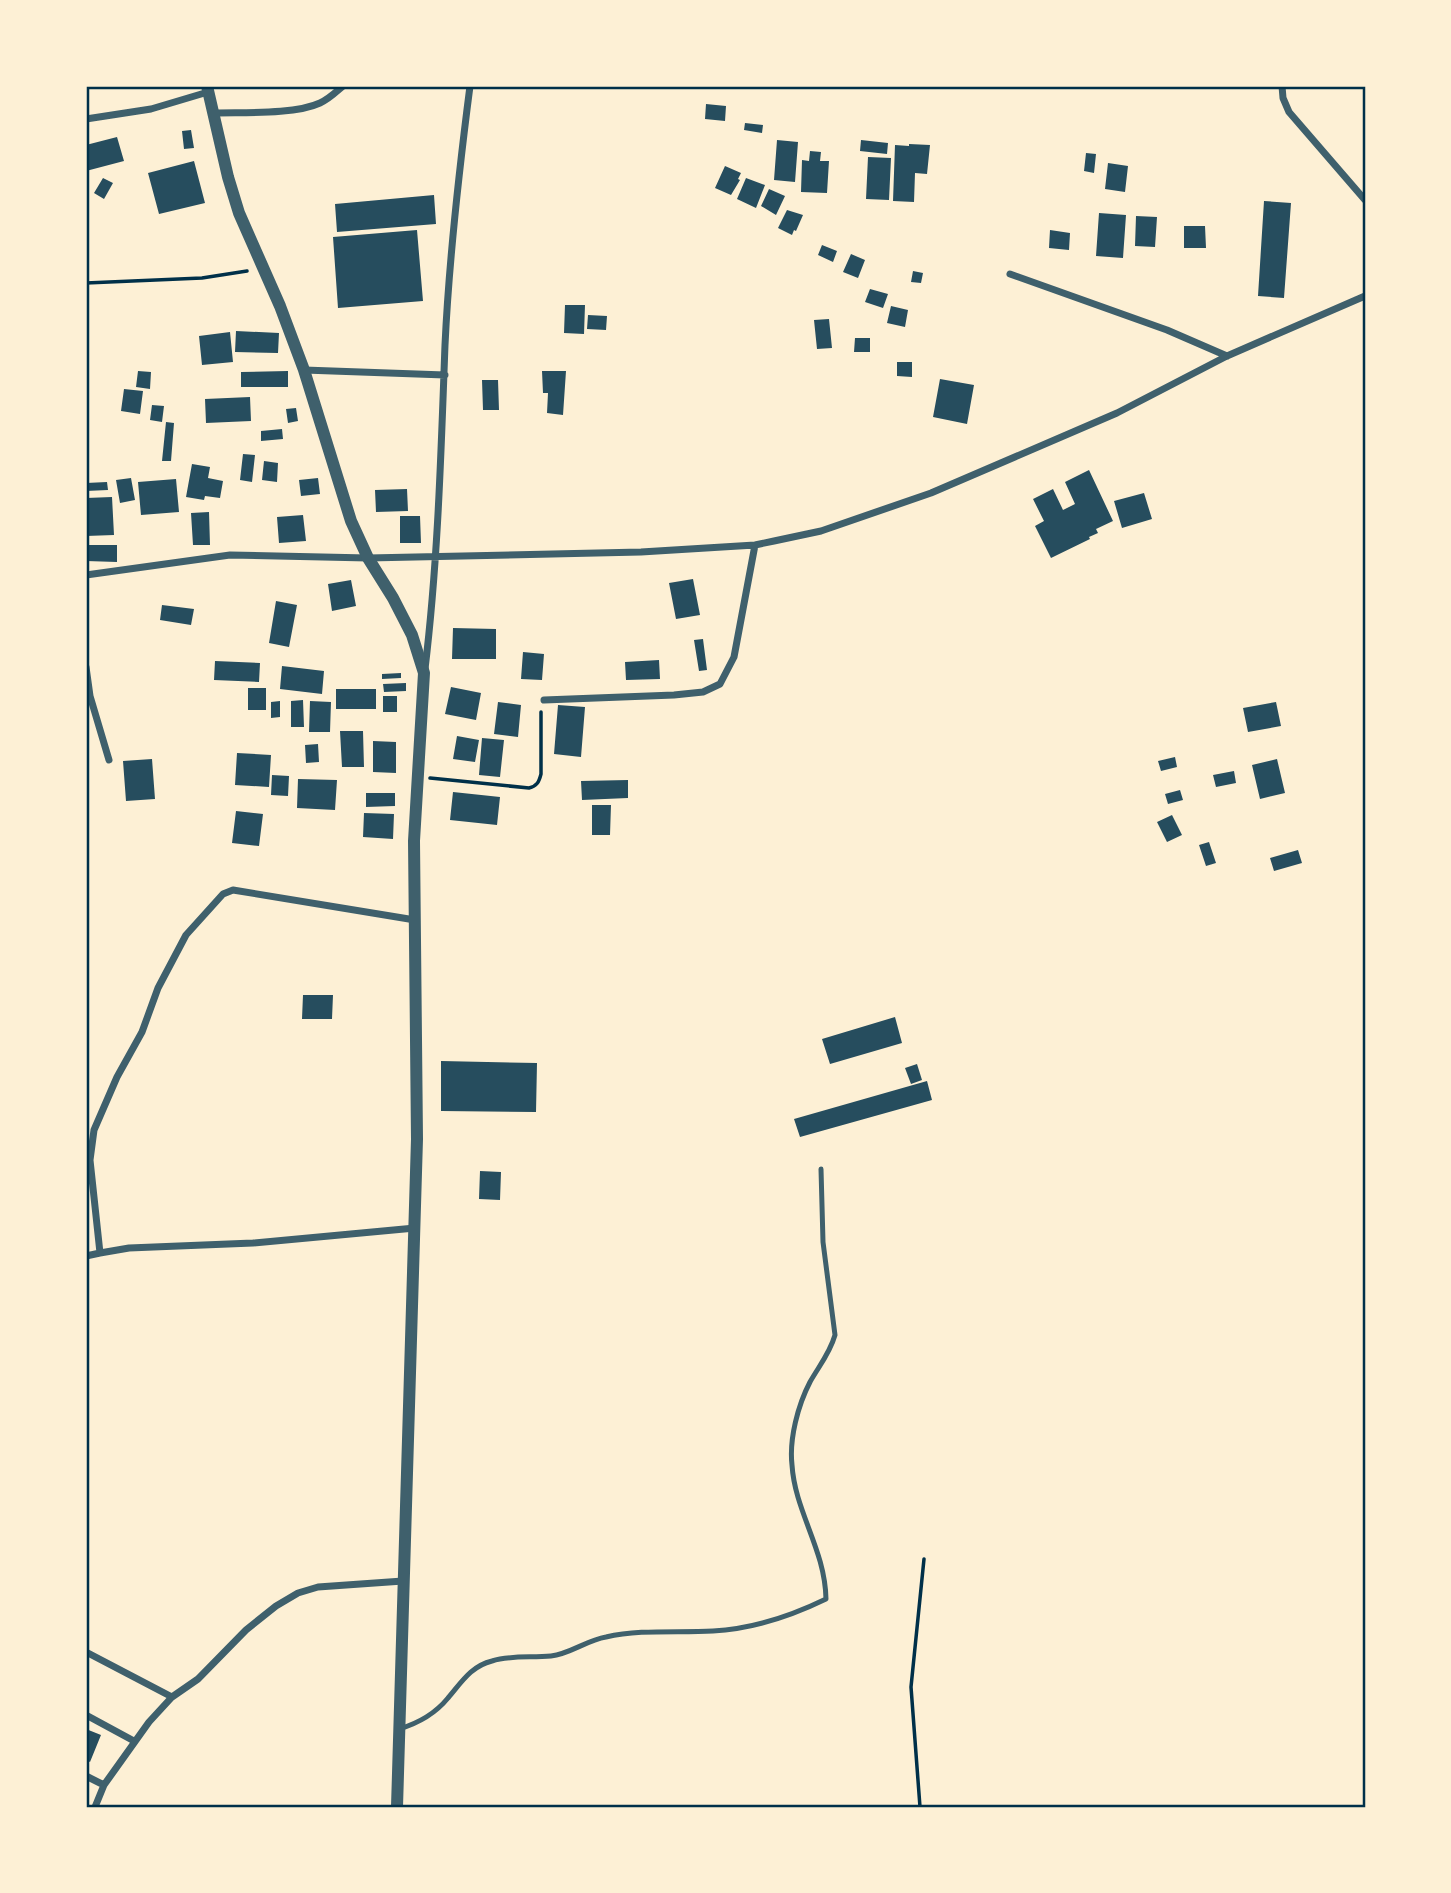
<svg xmlns="http://www.w3.org/2000/svg" width="1451" height="1893" font-family="'PT Sans',sans-serif">
<style>
.building{fill:#264d5e}
.lines{fill:none;stroke-linecap:round;stroke-linejoin:round}
.path{stroke:#003049;stroke-width:3.5}
.service{stroke:#3f606c;stroke-width:5}
.minor{stroke:#3f606c;stroke-width:7}
.tertiary{stroke:#3f606c;stroke-width:12}
.neatline{fill:none;stroke:#003049;stroke-width:2.5}
</style>
<rect width="100%" height="100%" fill="#fdf0d5"/>
<path class="building" d="M706,104L726,106L725,121L705,119Z
M745,123L763,125L762,133L744,130Z
M191,130L194,148L184,149L182,131Z
M117,137L124,161L86,171V145Z
M777,140L798,142L795,182L774,180Z
M861,140L888,143L887,154L860,151Z
M909,144L930,145L927,174L915,173L914,202L893,201L895,145L909,146Z
M810,151L821,152L820,161H829L827,193L801,192L802,160L809,161Z
M1086,153L1096,154L1094,173L1084,171Z
M868,157L891,158L889,200L866,199Z
M194,161L205,203L159,214L148,173Z
M1108,163L1128,166L1125,192L1105,189Z
M725,166L741,173L738,179L740,180L731,195L715,188Z
M103,178L113,183L104,199L94,193Z
M746,178L765,185L756,208L737,199Z
M769,189L785,196L776,215L761,206Z
M434,195L436,224L337,232L335,204Z
M1264,201L1291,203L1284,298L1258,296Z
M787,210L803,215L796,231L794,230L792,235L778,228Z
M1099,213L1126,215L1123,258L1096,256Z
M1136,216L1157,217L1155,247L1135,246Z
M1184,226H1205L1206,248H1184Z
M417,230L423,301L338,308L333,237Z
M1050,230L1070,233L1069,250L1049,248Z
M822,245L837,251L833,262L818,255Z
M851,254L865,260L858,278L843,272Z
M913,271L923,273L921,283L911,282Z
M870,289L888,294L883,308L865,302Z
M565,305H585L584,334L564,333Z
M891,306L908,310L905,327L887,323Z
M588,315L607,316L606,330L587,329Z
M829,319L832,348L817,349L814,320Z
M236,331L279,333L278,353L235,352Z
M230,332L233,362L202,365L199,336Z
M855,338H870V352H854Z
M897,362H912V377L897,376Z
M138,371L151,372L150,389L136,387Z
M288,371V387H241V372Z
M542,371H566L563,415L547,413L548,393H543Z
M940,379L974,385L967,424L933,417Z
M482,380H498L499,410H483Z
M124,389L143,391L140,414L121,411Z
M250,397L251,421L206,423L205,399Z
M152,405L164,406L162,422L150,420Z
M296,408L298,421L288,423L286,409Z
M166,422L174,423L171,461H162Z
M282,429L283,439L261,441V431Z
M243,454L255,455L252,482L240,480Z
M264,461L278,463L277,482L262,480Z
M192,464L210,467L208,478L223,481L220,498L205,496L204,500L186,497Z
M1089,470L1113,521L1096,529L1098,533L1089,537L1090,539L1051,558L1035,526L1044,521L1033,499L1053,489L1063,510L1075,504L1065,482Z
M131,478L135,500L120,503L116,480Z
M318,478L320,494L301,496L299,480Z
M176,479L179,512L141,515L138,482Z
M107,482L108,490L86,491V483Z
M407,489L408,511L376,512L375,490Z
M1144,493L1152,519L1122,528L1114,501Z
M112,497L114,535L86,536V498Z
M209,512L210,545H193L191,513Z
M303,515L306,541L279,543L277,517Z
M400,516H420L421,543H400Z
M86,545H117V562L86,561Z
M693,579L700,615L676,619L669,583Z
M351,580L356,606L332,611L328,584Z
M276,601L297,605L289,647L269,643Z
M162,605L194,609L191,625L160,620Z
M453,628L496,629V659H452Z
M703,639L707,670L699,671L694,640Z
M523,652L544,654L542,680L521,679Z
M659,660L660,679L626,680L625,662Z
M215,661L260,663L259,682L214,680Z
M282,666L324,671L322,694L280,689Z
M401,673V678L382,679V674Z
M406,683V691L384,692L383,684Z
M451,687L481,693L476,720L445,714Z
M248,688H266V710H248Z
M336,689H376V709H336Z
M383,696H397V712H383Z
M303,700L304,727H291V701Z
M280,701V717L271,718V702Z
M310,701L331,702L330,732H309Z
M498,702L521,705L518,737L494,734Z
M1276,702L1281,726L1248,732L1243,708Z
M558,705L585,707L581,757L554,754Z
M340,731H363L364,767H342Z
M457,736L479,740L475,762L453,759Z
M482,738L504,740L500,777L479,775Z
M373,741L396,742V773L373,772Z
M318,744L319,762L306,763L305,745Z
M237,753L271,755L269,787L235,785Z
M1175,757L1177,767L1161,771L1158,761Z
M152,759L155,799L126,801L123,761Z
M1277,759L1285,793L1260,799L1252,765Z
M1234,771L1236,783L1216,787L1213,775Z
M272,775L289,776L288,796L271,795Z
M298,779L337,780L335,810L297,808Z
M628,780V798L582,800L581,781Z
M1180,790L1183,800L1168,804L1165,794Z
M453,792L500,797L497,825L450,820Z
M366,793H395V806L366,807Z
M592,805H611L610,835H592Z
M236,811L263,814L259,846L232,843Z
M364,813L394,814L393,839L363,837Z
M1172,815L1182,835L1167,842L1157,822Z
M1209,842L1216,863L1206,866L1199,845Z
M1298,850L1302,863L1274,871L1270,858Z
M303,995H333L332,1019H302Z
M895,1017L902,1043L830,1064L822,1039Z
M441,1061L537,1063L536,1112L441,1111Z
M917,1064L922,1080L911,1084L905,1068Z
M927,1081L932,1100L800,1137L794,1119Z
M480,1171L501,1172L500,1200L479,1199Z
M86,1729L101,1735L90,1762L86,1760Z"/>
<g class="lines">
<path class="path" d="M86,283L202,278L247,271
M430,778L529,788C537,786 539,782 541,774V712
M920,1807L911,1687L924,1559"/>
<path class="service" d="M399,1729C419,1723 435,1714 448,1698C461,1683 471,1666 492,1661C511,1655 531,1658 551,1656C570,1654 587,1640 606,1637C641,1629 678,1633 713,1631C752,1629 791,1616 826,1599C825,1549 795,1512 792,1465C789,1439 798,1405 810,1382C819,1366 830,1353 835,1335L823,1242L821,1169"/>
<path class="minor" d="M1282,86L1283,98L1289,112L1365,200
M214,113C243,112 294,115 320,103C329,99 336,92 343,86
M86,119L151,109L208,92
M1010,274L1167,330L1227,356
M304,370L445,375
M86,575L230,555L368,558L641,552L755,545L774,541L821,531L931,493L1117,413L1227,356L1365,296
M86,667L90,696L109,760
M425,669C438,561 441,453 445,345C449,259 459,171 470,86
M544,700L674,695L703,692L720,684L734,657L755,545
M415,1228L253,1243L129,1248L100,1253L90,1160L94,1130L117,1077L142,1032L158,988L186,935L223,894L233,890L415,920
M86,1256L100,1253
M86,1652L172,1697
M86,1715L134,1741
M86,1776L104,1785
M95,1807L104,1785L149,1722L172,1697L198,1679L246,1630L276,1606L298,1593L318,1587L403,1581"/>
<path class="tertiary" d="M207,86L228,177L239,213L280,306L304,370L351,521L368,558L393,598L412,635L424,673L414,841L417,1139L397,1807"/>
</g>
<rect width="1451" height="1893" fill="none" stroke="#fdf0d5" stroke-width="175"/>
<rect x="88" y="88" width="1276" height="1718" class="neatline"/>
</svg>
